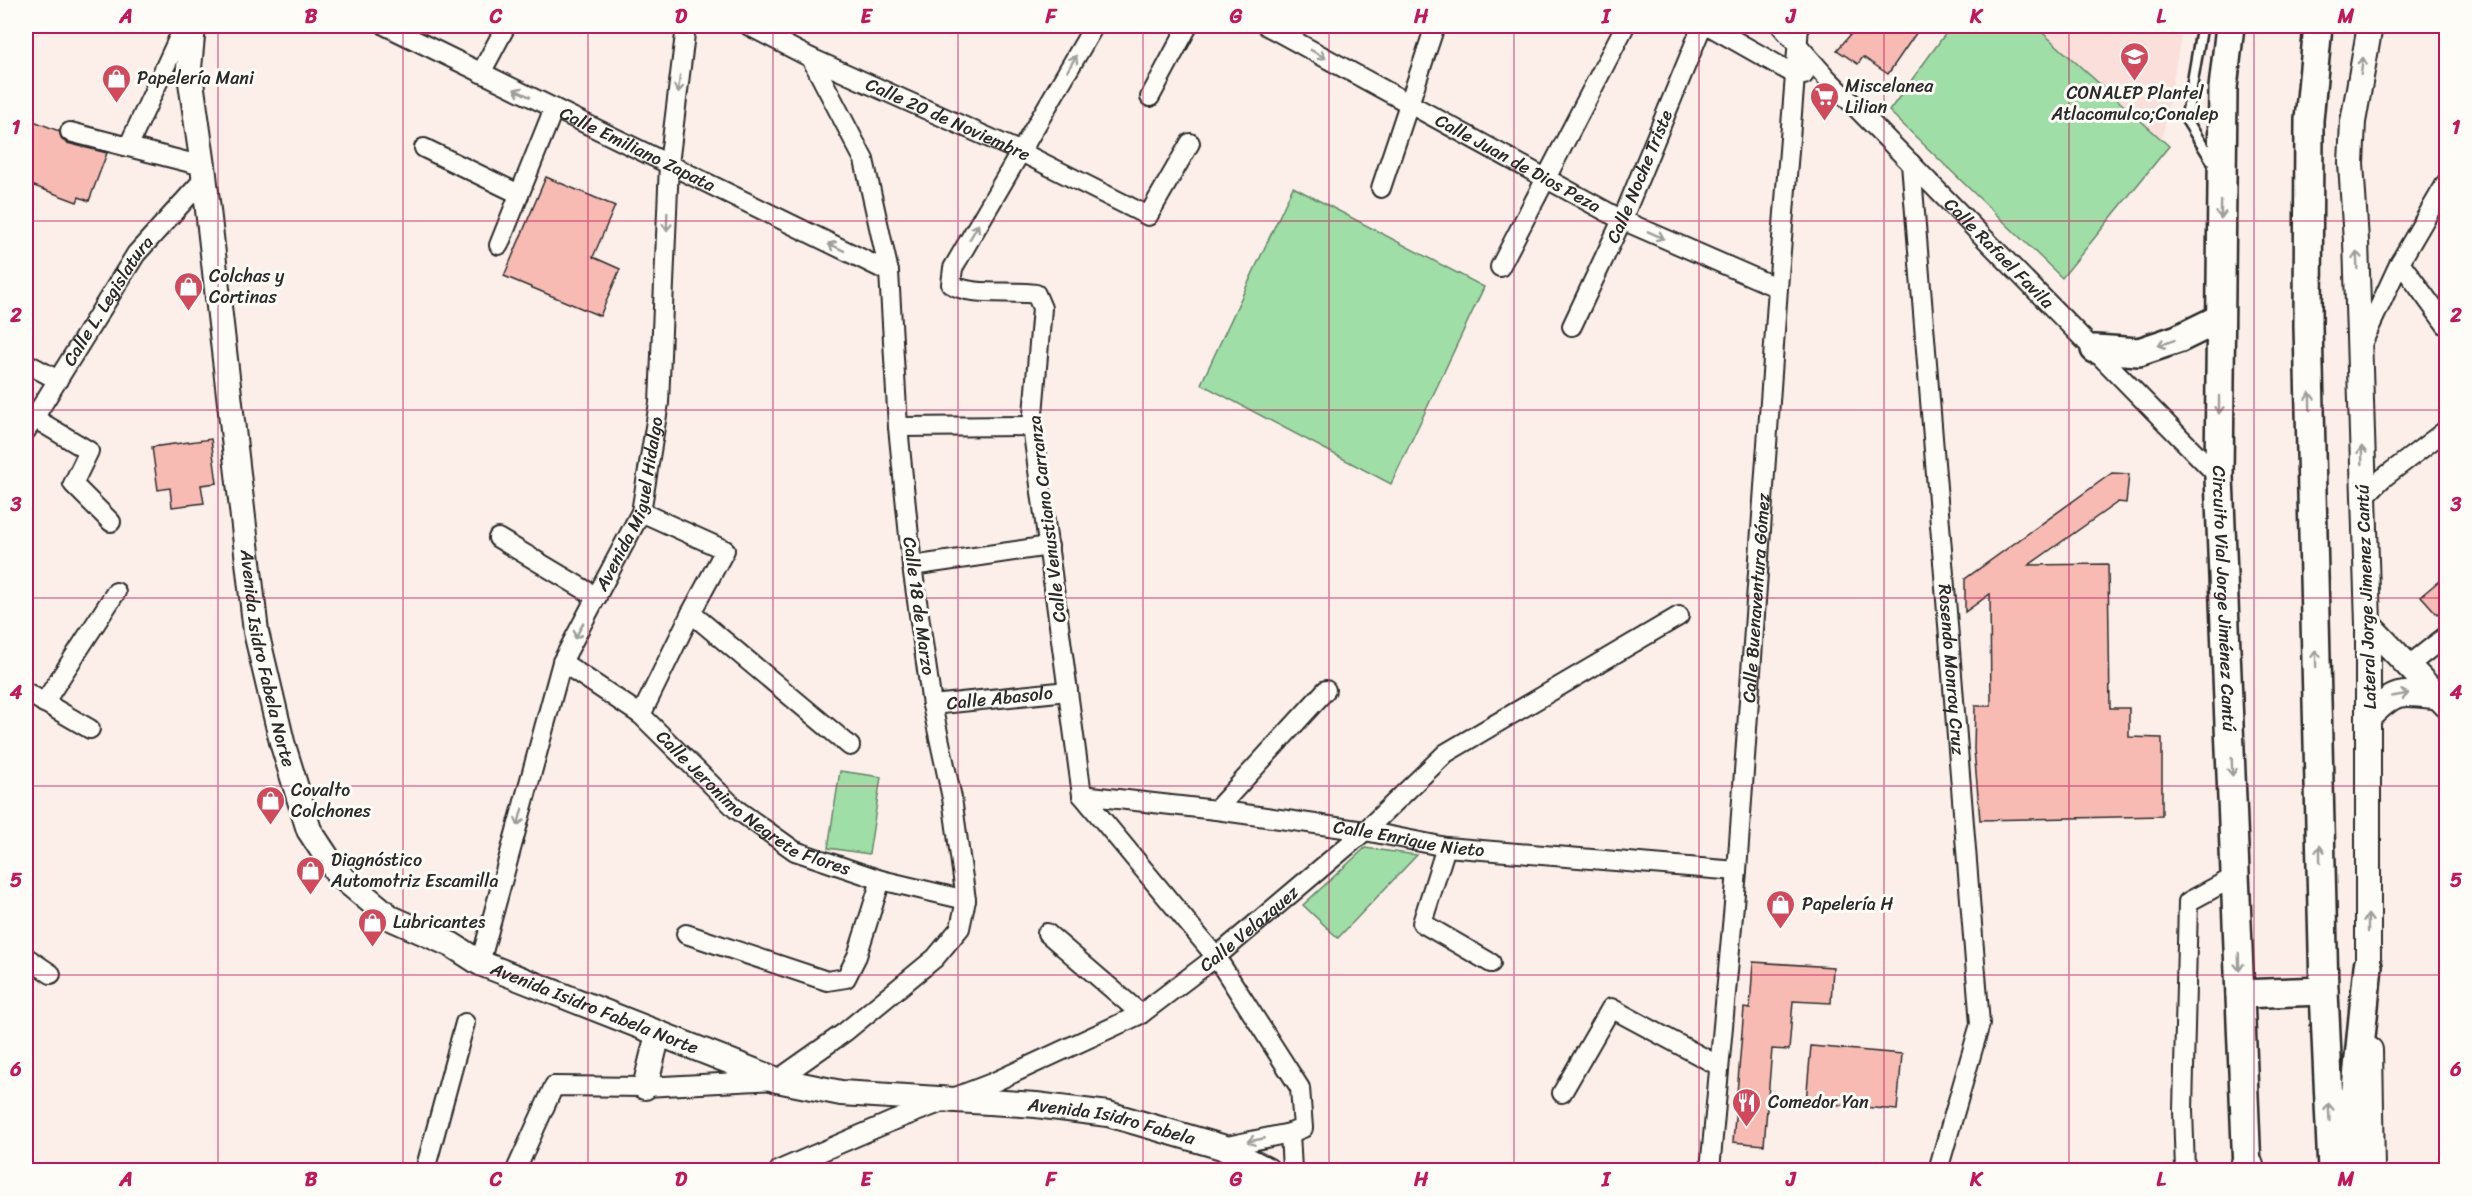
<svg xmlns="http://www.w3.org/2000/svg" width="2472" height="1196" font-family="Sriracha,sans-serif">
<style>
.built{fill:#fadfda}
.green{fill:#9fdea7;stroke:#658469;stroke-width:1.5}
.building{fill:#f7bbb4;stroke:#2b2b2b;stroke-width:1.5}
.lines{fill:none;stroke-linecap:round;stroke-linejoin:round}
.lane-casing{stroke:#2b2b2b;stroke-width:14}
.street-casing{stroke:#2b2b2b;stroke-width:22}
.secondary-casing{stroke:#2b2b2b;stroke-width:28}
.primary-casing{stroke:#2b2b2b;stroke-width:32}
.highway-casing{stroke:#2b2b2b;stroke-width:36}
.lane{stroke:#fdfcf7;stroke-width:9}
.street{stroke:#fdfcf7;stroke-width:18}
.secondary{stroke:#fdfcf7;stroke-width:24}
.primary{stroke:#fdfcf7;stroke-width:27}
.highway{stroke:#fdfcf7;stroke-width:32}
.oneway{stroke:#9e9e9b}
.grid{fill:none;stroke:#c2185b;stroke-width:1.5;stroke-opacity:0.55}
.labels{text-anchor:middle;stroke-width:6;stroke-linejoin:round;paint-order:stroke}
.poi-label{font-size:18px;fill:#2b2b2b;stroke:#fdfcf7;text-anchor:start}
.street-label{font-size:18px;fill:#2b2b2b;stroke:#fdfcf7}
.neatline{fill:none;stroke:#c2185b;stroke-width:2}
.grid-label{font-size:20px;text-anchor:middle;font-weight:bold;fill:#c2185b}
</style>
<rect width="100%" height="100%" fill="#fcefea"/>
<filter id="ink" filterUnits="userSpaceOnUse"><feTurbulence type="fractalNoise" baseFrequency=".0167" numOctaves="2"/><feDisplacementMap in="SourceGraphic" scale="12" xChannelSelector="R" yChannelSelector="G"/><feConvolveMatrix kernelMatrix="1 2 1 2 8 2 1 2 1" color-interpolation-filters="sRGB"/></filter>
<g filter="url(#ink)">
<path class="built" d="M2035,26H2183L2162,139Z"/>
<path class="green" d="M1951,26H2035L2169,146L2062,278L1889,111Z
M1293,187L1484,287L1391,484L1201,384Z
M840,771L881,777L869,854L828,848Z
M1365,848L1417,855L1338,938L1303,905Z"/>
<path class="building" d="M1858,26H1921L1888,74L1863,57L1858,64L1837,50Z
M26,118L59,131L62,140L67,143L107,153L89,201L79,197L77,202L26,183Z
M546,177L615,206L593,257L620,269L600,316L504,276Z
M211,439L217,483L201,485L204,503L172,507L170,488L158,490L152,447Z
M2112,473L2129,474L2126,503L2118,502L2029,565L2108,564L2110,708H2129V737L2162,738V816L1980,820L1974,749L1975,706H1991L1990,594L1965,612V579Z
M2446,575V606L2437,614L2421,596Z
M1753,962L1833,967L1831,1003L1793,1001L1789,1050L1772,1049L1764,1145L1733,1142L1744,1008L1750,1009Z
M1811,1046L1902,1054L1897,1110L1806,1102Z"/>
<g class="lines">
<defs>
<path id="lane" d="M2202,26L2186,119L2214,164"/>
<g id="street">
<path id="s1" d="M386,26L889,272"/>
<path id="s2" d="M749,26L811,58L1021,152L1148,216L1190,143"/>
<path id="s3" d="M1267,26L1622,220L1778,288"/>
<path d="M1709,26L1794,74L1804,75"/>
<path id="s4" d="M1781,26L1826,77L2219,477"/>
<path d="M481,73L506,26"/>
<path d="M1150,97L1188,26"/>
<path d="M70,132L203,166"/>
<path d="M128,147L184,26"/>
<path d="M424,148L519,194"/>
<path id="s5" d="M1911,163L1980,1024L1938,1170"/>
<path d="M1381,188L1435,26"/>
<path d="M499,245L554,108"/>
<path d="M2400,262L2446,325"/>
<path d="M1500,267L1625,26"/>
<path id="s6" d="M1572,326L1622,220L1702,26"/>
<path d="M2361,346L2400,262L2446,183"/>
<path d="M26,363L58,380"/>
<path d="M34,418L89,451L73,484L111,522"/>
<path d="M898,427L1032,426"/>
<path id="s7" d="M26,431L136,254L204,179"/>
<path d="M2363,498L2383,478L2446,430"/>
<path d="M498,538L597,597"/>
<path d="M912,566L1049,546"/>
<path d="M691,613L850,746"/>
<path id="s8" d="M562,662L641,715L736,809L795,851L881,880L966,900"/>
<path d="M2409,665L2446,636"/>
<path d="M26,692L90,729"/>
<path d="M44,703L116,592"/>
<path id="s9" d="M932,705L1068,691"/>
<path d="M641,715L691,613L725,550L641,512"/>
<path d="M1082,795L1032,426L1042,308L1036,294C1011,290 971,297 951,284L953,268L1094,26"/>
<path id="s10" d="M1082,795L1216,810L1365,831L1446,847L1737,871"/>
<path d="M1082,795L1216,957L1300,1088L1303,1128L1290,1133L1222,1147"/>
<path d="M1216,810L1326,690"/>
<path d="M1446,847L1422,923L1491,963"/>
<path d="M1047,933L1141,1014"/>
<path d="M686,934L827,981L846,978L857,956L881,880"/>
<path d="M26,957L51,974"/>
<path id="s11" d="M480,963L562,662L641,512L659,403L669,164L686,26"/>
<path d="M1562,1093L1611,1008L1719,1066"/>
<path d="M1290,1133L1292,1170"/>
<path d="M425,1170L465,1023"/>
<path d="M516,1170L554,1086L645,1087L777,1080L845,1032L935,958L960,928L966,900L952,798L932,705L912,566L898,427L889,272L864,160L811,58"/>
<path id="s12" d="M779,1170L890,1122L992,1083L1141,1014L1216,957L1365,831L1446,753L1679,616"/>
<path id="s13" d="M1710,1170L1737,871L1778,288L1799,26"/>
<path d="M2185,1170L2183,1110L2188,902L2236,876"/>
</g>
<g id="secondary">
<path id="s14" d="M193,26L189,68L203,166L256,632L282,742L309,830L338,874L391,918L452,945L480,963L777,1080L841,1093L1036,1105L1108,1114L1222,1147L1267,1170"/>
<path d="M2368,624L2446,705"/>
<path d="M2370,716C2397,689 2401,692 2439,697"/>
<path d="M2368,985V624L2356,241L2351,163L2353,122L2370,26"/>
<path d="M2370,1050L2372,1170"/>
<path d="M645,1087L658,1034"/>
</g>
<g id="primary">
<path id="s15" d="M2230,26L2223,88L2219,477L2247,1170"/>
<path d="M2318,26L2309,120L2308,326L2324,991L2332,1170"/>
<path d="M2095,349L2139,352L2178,339L2219,319"/>
<path d="M2240,994L2324,991"/>
<path d="M2348,1170L2368,966"/>
</g>
<path id="highway" d="M2247,1166L2248,1170"/>
</defs>
<use href="#lane" class="lane-casing"/>
<use href="#street" class="street-casing"/>
<use href="#secondary" class="secondary-casing"/>
<use href="#primary" class="primary-casing"/>
<use href="#highway" class="highway-casing"/>
<use href="#lane" class="lane"/>
<use href="#street" class="street"/>
<use href="#secondary" class="secondary"/>
<use href="#primary" class="primary"/>
<use href="#highway" class="highway"/>
</g>
<defs><path id="oneway-shaft" d="M-6 0H5M1.5-3L5.5 0L1.5 3" fill="none" stroke-width="1.6" stroke-linecap="round" stroke-linejoin="round" transform="scale(1.5)"/></defs>
<g class="oneway">
<use href="#oneway-shaft" transform="translate(1318 54) rotate(29)"/>
<use href="#oneway-shaft" transform="translate(1072 63) rotate(-60)"/>
<use href="#oneway-shaft" transform="translate(2362 66) rotate(-82)"/>
<use href="#oneway-shaft" transform="translate(679 84) rotate(97)"/>
<use href="#oneway-shaft" transform="translate(522 93) rotate(-154)"/>
<use href="#oneway-shaft" transform="translate(2221 210) rotate(91)"/>
<use href="#oneway-shaft" transform="translate(667 222) rotate(92)"/>
<use href="#oneway-shaft" transform="translate(974 232) rotate(-60)"/>
<use href="#oneway-shaft" transform="translate(1656 235) rotate(24)"/>
<use href="#oneway-shaft" transform="translate(836 247) rotate(-154)"/>
<use href="#oneway-shaft" transform="translate(2357 260) rotate(-92)"/>
<use href="#oneway-shaft" transform="translate(2166 343) rotate(161)"/>
<use href="#oneway-shaft" transform="translate(2310 401) rotate(-91)"/>
<use href="#oneway-shaft" transform="translate(2219 405) rotate(90)"/>
<use href="#oneway-shaft" transform="translate(2362 455) rotate(-92)"/>
<use href="#oneway-shaft" transform="translate(579 631) rotate(119)"/>
<use href="#oneway-shaft" transform="translate(2316 659) rotate(-91)"/>
<use href="#oneway-shaft" transform="translate(2400 695) rotate(-10)"/>
<use href="#oneway-shaft" transform="translate(2232 767) rotate(88)"/>
<use href="#oneway-shaft" transform="translate(520 817) rotate(105)"/>
<use href="#oneway-shaft" transform="translate(2320 854) rotate(-91)"/>
<use href="#oneway-shaft" transform="translate(2368 923) rotate(-90)"/>
<use href="#oneway-shaft" transform="translate(2239 962) rotate(88)"/>
<use href="#oneway-shaft" transform="translate(2329 1112) rotate(-93)"/>
<use href="#oneway-shaft" transform="translate(1256 1140) rotate(169)"/>
</g>
</g>
<path class="grid" d="M218,26V1170M403,26V1170M588,26V1170M773,26V1170M958,26V1170M1143,26V1170M1329,26V1170M1514,26V1170M1699,26V1170M1884,26V1170M2069,26V1170M2254,26V1170M26,221H2446M26,410H2446M26,598H2446M26,786H2446M26,975H2446"/>
<defs>
<symbol id="school-pin" viewBox="-11 -11 22 30"><path d="M0 17L-7.5 6A9.5 9.5 0 1 1 7.5 6Z" fill="#d1495b" stroke="#fdfcf7"/><path d="M0-5L7-2L0 1L-7-2ZM-4 1L0 2.5L4 1V4Q0 6-4 4Z" fill="#fff"/></symbol>
<symbol id="shop-pin" viewBox="-11 -11 22 30"><path d="M0 17L-7.5 6A9.5 9.5 0 1 1 7.5 6Z" fill="#d1495b" stroke="#fdfcf7"/><path d="M-5-2.5h2.3a2.7 3.5 0 0 1 5.4 0H5L5.5 6h-11ZM-1.5-2.5h3a1.5 2.3 0 0 0-3 0Z" fill="#fff"/></symbol>
<symbol id="supermarket-pin" viewBox="-11 -11 22 30"><path d="M0 17L-7.5 6A9.5 9.5 0 1 1 7.5 6Z" fill="#d1495b" stroke="#fdfcf7"/><path d="M-6-5.5h2.5l.6 2H6L4.5 2H-2.5L-4.4-4H-6ZM-1.5 3.2a1.3 1.3 0 1 0 .1 0ZM3 3.2a1.3 1.3 0 1 0 .1 0Z" fill="#fff"/></symbol>
<symbol id="restaurant-pin" viewBox="-11 -11 22 30"><path d="M0 17L-7.5 6A9.5 9.5 0 1 1 7.5 6Z" fill="#d1495b" stroke="#fdfcf7"/><path d="M-5-6h1v4h1v-4h1v4h1v-4h1v5L-1.5 .5V6h-2V.5L-5-1ZM5-6V6H3V1.5H1.5Q1.5-4 5-6Z" fill="#fff"/></symbol>
</defs>
<g fill-rule="evenodd">
<use href="#school-pin" x="2118" y="40" width="33" height="45"/>
<use href="#shop-pin" x="100" y="62" width="33" height="45"/>
<use href="#supermarket-pin" x="1808" y="80" width="33" height="45"/>
<use href="#shop-pin" x="172" y="270" width="33" height="45"/>
<use href="#shop-pin" x="254" y="784" width="33" height="45"/>
<use href="#shop-pin" x="294" y="854" width="33" height="45"/>
<use href="#shop-pin" x="1764" y="888" width="33" height="45"/>
<use href="#shop-pin" x="356" y="906" width="33" height="45"/>
<use href="#restaurant-pin" x="1730" y="1086" width="33" height="45"/>
</g>
<g class="labels">
<g class="poi-label">
<text x="137" y="84">Papelería Mani</text>
<text x="1845" y="92">Miscelanea<tspan x="1845" dy="21">Lilian</tspan></text>
<text x="2135" y="99" text-anchor="middle">CONALEP Plantel<tspan x="2135" dy="21">Atlacomulco;Conalep</tspan></text>
<text x="209" y="282">Colchas y<tspan x="209" dy="21">Cortinas</tspan></text>
<text x="291" y="796">Covalto<tspan x="291" dy="21">Colchones</tspan></text>
<text x="331" y="866">Diagnóstico<tspan x="331" dy="21">Automotriz Escamilla</tspan></text>
<text x="1802" y="910">Papelería H</text>
<text x="393" y="928">Lubricantes</text>
<text x="1768" y="1108">Comedor Yan</text>
</g>
<g class="street-label">
<text dy="6" stroke="none"><textPath href="#s2" startOffset="220">Calle 20 de Noviembre</textPath></text>
<text dy="6" stroke="none"><textPath href="#s1" startOffset="280">Calle Emiliano Zapata</textPath></text>
<text dy="6" stroke="none"><textPath href="#s3" startOffset="286">Calle Juan de Dios Peza</textPath></text>
<text dy="6" stroke="none"><textPath href="#s6" startOffset="164">Calle Noche Triste</textPath></text>
<text dy="6" stroke="none"><textPath href="#s4" startOffset="315">Calle Rafael Favila</textPath></text>
<text dy="6" stroke="none"><textPath href="#s7" startOffset="154">Calle L. Legislatura</textPath></text>
<text dy="6" stroke="none"><textPath href="#s11" startOffset="486">Avenida Miguel Hidalgo</textPath></text>
<text transform="translate(1047 519) rotate(-97)" y="6">Calle Venustiano Carranza</text>
<text transform="translate(2366 597) rotate(-92)" y="6">Lateral Jorge Jimenez Cantú</text>
<text dy="6" stroke="none"><textPath href="#s13" startOffset="574">Calle Buenaventura Gómez</textPath></text>
<text dy="6" stroke="none"><textPath href="#s15" startOffset="573">Circuito Vial Jorge Jiménez Cantú</textPath></text>
<text transform="translate(919 606) rotate(82)" y="6">Calle 18 de Marzo</text>
<text dy="6" stroke="none"><textPath href="#s14" startOffset="638">Avenida Isidro Fabela Norte</textPath></text>
<text dy="6" stroke="none"><textPath href="#s5" startOffset="508">Rosendo Monroy Cruz</textPath></text>
<text dy="6" stroke="none"><textPath href="#s9" startOffset="68">Calle Abasolo</textPath></text>
<text dy="6" stroke="none"><textPath href="#s8" startOffset="240">Calle Jeronimo Negrete Flores</textPath></text>
<text dy="6" stroke="none"><textPath href="#s10" startOffset="330">Calle Enrique Nieto</textPath></text>
<text dy="6" stroke="none"><textPath href="#s12" startOffset="532">Calle Velazquez</textPath></text>
<text dy="6" stroke="none"><textPath href="#s14" startOffset="1160">Avenida Isidro Fabela Norte</textPath></text>
<text dy="6" stroke="none"><textPath href="#s14" startOffset="1694">Avenida Isidro Fabela</textPath></text>
</g>
</g>
<rect width="2472" height="1196" fill="none" stroke="#fdfcf7" stroke-width="66"/>
<rect x="33" y="33" width="2406" height="1130" class="neatline"/>
<g class="grid-label">
<text x="126" y="23">A</text>
<text x="311" y="23">B</text>
<text x="496" y="23">C</text>
<text x="681" y="23">D</text>
<text x="866" y="23">E</text>
<text x="1051" y="23">F</text>
<text x="1236" y="23">G</text>
<text x="1421" y="23">H</text>
<text x="1606" y="23">I</text>
<text x="1791" y="23">J</text>
<text x="1976" y="23">K</text>
<text x="2161" y="23">L</text>
<text x="2346" y="23">M</text>
<text x="16" y="134">1</text>
<text x="2456" y="134">1</text>
<text x="16" y="322">2</text>
<text x="2456" y="322">2</text>
<text x="16" y="511">3</text>
<text x="2456" y="511">3</text>
<text x="16" y="699">4</text>
<text x="2456" y="699">4</text>
<text x="16" y="887">5</text>
<text x="2456" y="887">5</text>
<text x="16" y="1076">6</text>
<text x="2456" y="1076">6</text>
<text x="126" y="1186">A</text>
<text x="311" y="1186">B</text>
<text x="496" y="1186">C</text>
<text x="681" y="1186">D</text>
<text x="866" y="1186">E</text>
<text x="1051" y="1186">F</text>
<text x="1236" y="1186">G</text>
<text x="1421" y="1186">H</text>
<text x="1606" y="1186">I</text>
<text x="1791" y="1186">J</text>
<text x="1976" y="1186">K</text>
<text x="2161" y="1186">L</text>
<text x="2346" y="1186">M</text>
</g>
</svg>
